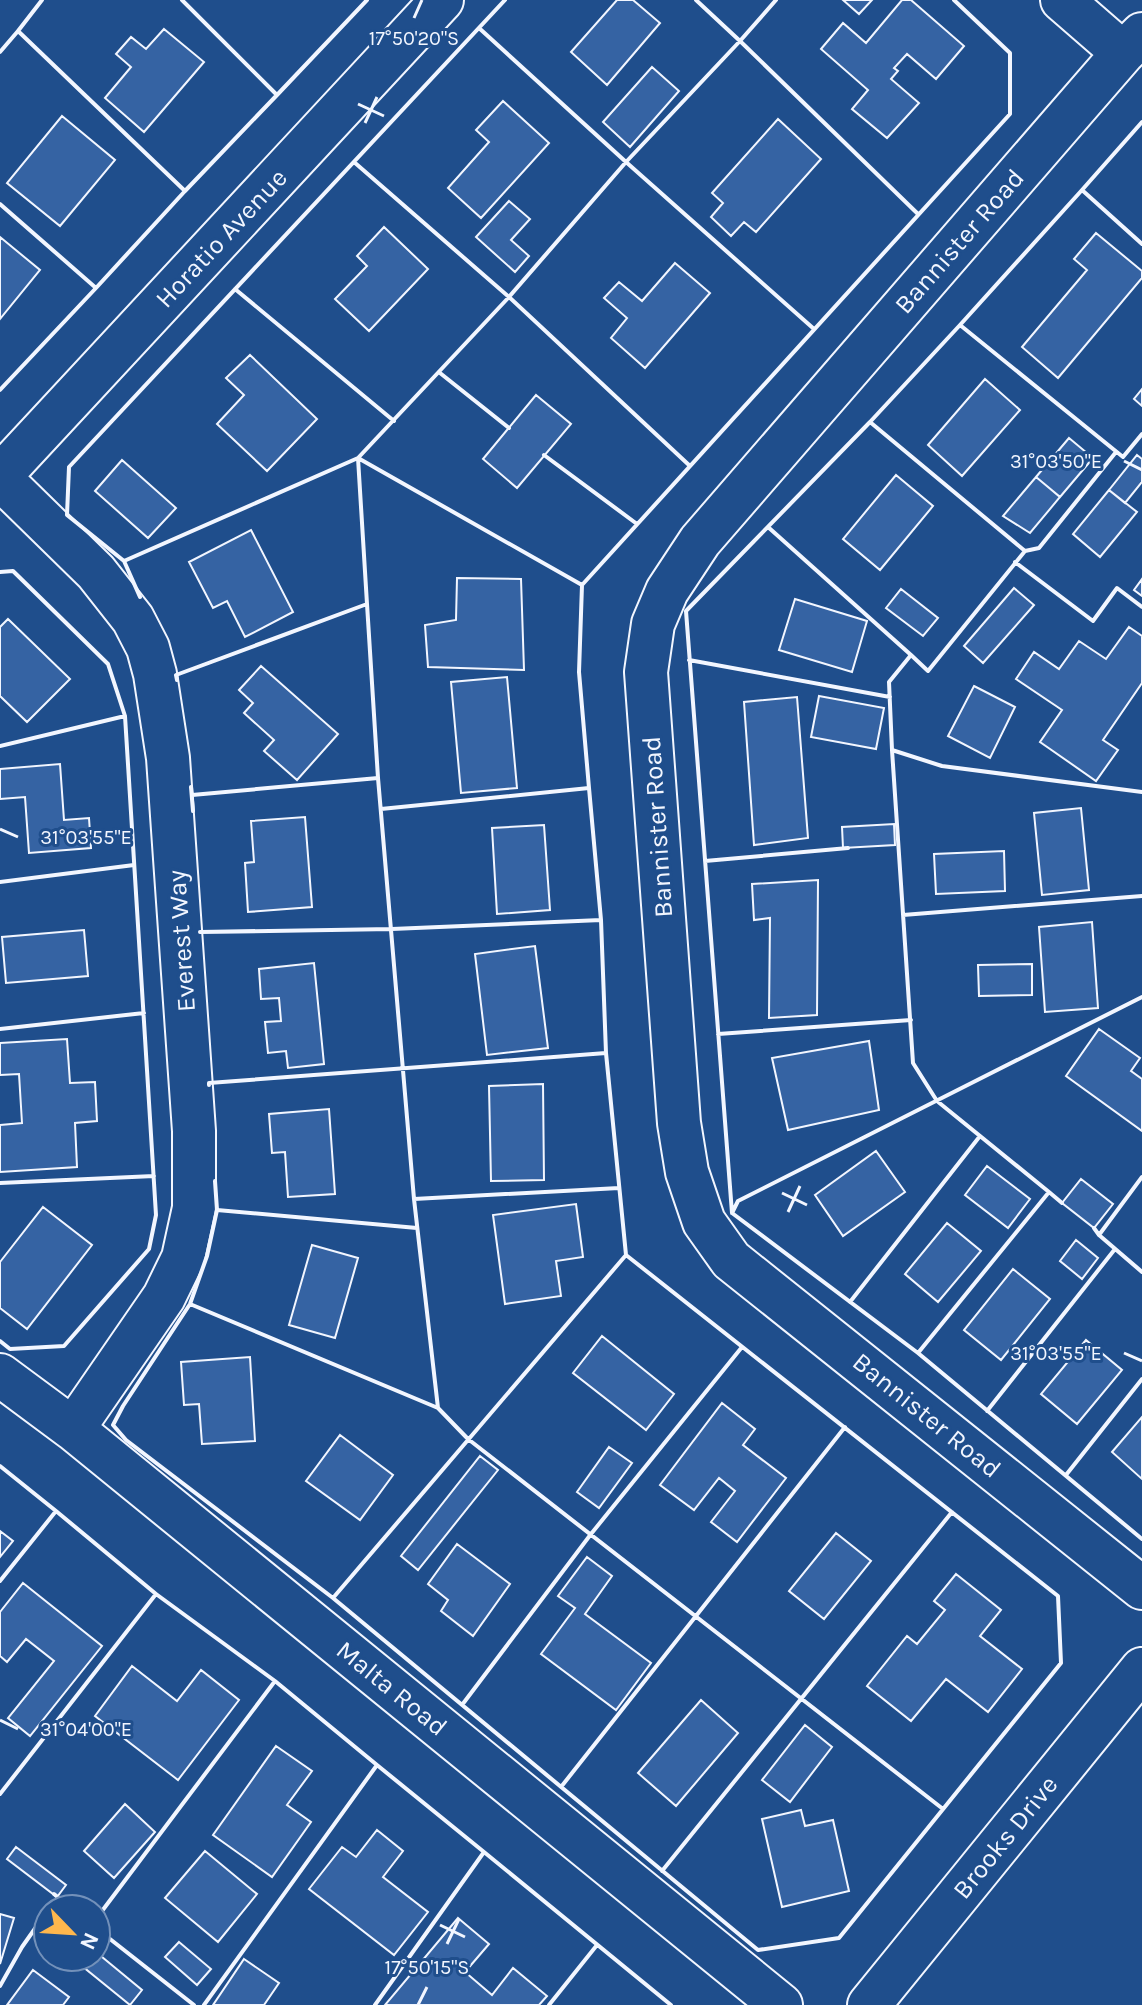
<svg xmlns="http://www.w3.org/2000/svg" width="1142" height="2005" font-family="Karla,sans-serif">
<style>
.building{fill:#3563a3;stroke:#f2f6ff;stroke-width:2}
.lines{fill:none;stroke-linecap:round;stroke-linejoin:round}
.minor-casing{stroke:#f2f6ff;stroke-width:46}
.minor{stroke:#1f4e8c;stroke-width:42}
.wall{stroke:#f2f6ff;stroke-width:4}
.ticks{fill:none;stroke:#f2f6ff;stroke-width:3}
.labels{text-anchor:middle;stroke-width:6;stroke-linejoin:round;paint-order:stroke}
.street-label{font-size:26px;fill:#f2f6ff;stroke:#1f4e8c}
.ticks-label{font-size:20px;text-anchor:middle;fill:#f2f6ff;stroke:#1f4e8c;stroke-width:6;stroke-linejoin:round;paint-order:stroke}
</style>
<rect width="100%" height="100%" fill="#1f4e8c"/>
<path class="building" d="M617,0H633L660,23L607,85L571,52Z
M843,0H872L859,14Z
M902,0H911L964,46L936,79L907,54L894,68L898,71L891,79L919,103L887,138L852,109L868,90L821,49L843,23L866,43Z
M164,29L204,62L144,132L105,98L131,67L116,54L131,37L146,49Z
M652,67L679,91L630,147L603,122Z
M503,101L549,143L481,218L448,188L489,142L476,130Z
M62,116L115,160L60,226L7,183Z
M778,119L821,159L756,232L744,222L731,236L711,217L723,203L712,193Z
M509,201L530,219L511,240L529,256L515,272L476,237Z
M384,227L428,269L369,331L335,299L367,266L357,256Z
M1096,233L1142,271V278L1058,378L1022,347L1087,270L1074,259Z
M0,237L40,270L0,319Z
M675,263L710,293L645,368L611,338L627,318L604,298L619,282L642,301Z
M250,355L317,419L267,471L217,424L244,395L226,378Z
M985,379L1020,410L962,476L928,445Z
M1142,389V406L1134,399Z
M536,395L571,424L517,488L483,459Z
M1069,438L1093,458L1060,497L1036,477Z
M1137,455L1142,459V482L1125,503L1109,490Z
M122,460L176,508L148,538L95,491Z
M896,475L933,506L880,570L843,539Z
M1036,477L1060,497L1030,533L1003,516Z
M1109,490L1137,512L1100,557L1073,534Z
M251,530L293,612L245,637L227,601L213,608L189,562Z
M457,578L521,579L524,670L428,667L425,625L456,620Z
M1142,579V596L1134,590Z
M1014,588L1034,605L983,663L964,646Z
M901,589L938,618L923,636L886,608Z
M795,599L867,621L852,672L779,650Z
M8,619L70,679L27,722L0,696V627Z
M1129,627L1142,636V683L1103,740L1118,750L1096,781L1040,742L1062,710L1016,679L1034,652L1059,669L1079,641L1106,659Z
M261,666L338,734L297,780L264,751L274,740L244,713L253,703L239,690Z
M507,677L517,788L461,793L451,682Z
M974,686L1015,707L990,758L948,736Z
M819,696L884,708L876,749L811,737Z
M797,697L808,838L754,845L744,702Z
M60,764L64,820L89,818L91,848L29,853L25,797L0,799V769Z
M1081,808L1089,890L1042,895L1034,813Z
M305,817L312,907L248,912L245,863L254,862L251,821Z
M894,824L895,845L843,848L842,827Z
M544,825L550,910L497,914L492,828Z
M1004,851L1005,891L936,894L934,854Z
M818,880L817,1015L769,1018L770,918L754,920L752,884Z
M1092,922L1098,1008L1045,1012L1039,927Z
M84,930L88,976L6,983L2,937Z
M535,946L548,1048L487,1055L475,954Z
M314,963L324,1064L288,1068L286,1051L268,1053L265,1022L281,1021L279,998L261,999L259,969Z
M1032,964V995L979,996L978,965Z
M1099,1029L1140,1058L1131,1071L1142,1079V1131L1066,1076Z
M67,1039L70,1083L95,1082L97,1121L75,1123L77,1167L0,1172V1125L22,1123L19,1074L0,1075V1043Z
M869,1041L879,1110L788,1130L772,1058Z
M543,1084L544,1180L491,1181L489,1086Z
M329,1109L335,1194L288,1197L285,1152L272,1153L269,1114Z
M876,1151L905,1192L843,1236L815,1195Z
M987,1166L1030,1199L1008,1228L965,1195Z
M1081,1179L1113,1204L1094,1228L1062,1203Z
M576,1204L583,1257L556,1261L561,1296L505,1304L493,1215Z
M43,1207L92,1245L27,1329L0,1308V1262Z
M947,1223L981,1251L938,1302L905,1274Z
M1076,1240L1098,1258L1082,1279L1060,1261Z
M312,1245L358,1258L335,1338L289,1325Z
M1013,1269L1050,1299L1001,1360L964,1330Z
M602,1336L674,1394L646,1430L573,1373Z
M1086,1340L1122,1370L1077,1424L1041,1394Z
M250,1357L255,1441L202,1444L199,1404L184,1405L181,1362Z
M722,1403L755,1429L743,1445L786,1478L737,1542L711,1522L735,1491L719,1478L694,1510L660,1485Z
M1142,1417V1479L1112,1452Z
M340,1435L393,1475L360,1520L306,1481Z
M609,1447L632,1463L599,1508L577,1492Z
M480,1456L498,1470L418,1570L401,1556Z
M0,1531L13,1541L0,1557Z
M836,1533L871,1561L824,1619L789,1591Z
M457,1544L510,1584L473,1636L441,1611L448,1600L428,1584Z
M587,1557L612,1576L585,1614L651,1663L616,1710L541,1654L575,1608L558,1596Z
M956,1574L1001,1610L980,1636L1022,1669L988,1712L946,1679L911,1721L867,1686L907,1636L917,1644L945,1610L934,1601Z
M23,1583L102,1646L30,1736L8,1718L54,1661L26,1639L7,1662L0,1656V1612Z
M132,1666L177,1701L201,1670L239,1700L178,1780L95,1716Z
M701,1700L738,1733L676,1806L638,1773Z
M805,1725L832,1747L790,1802L762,1780Z
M276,1746L312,1771L287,1805L311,1822L272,1877L213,1835Z
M125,1804L155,1832L114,1878L84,1851Z
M801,1810L805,1826L833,1820L849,1891L782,1907L762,1819Z
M377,1830L403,1851L383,1877L428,1912L394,1955L309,1889L342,1847L356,1857Z
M16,1847L66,1885L57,1897L7,1859Z
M205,1851L257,1894L218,1942L165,1898Z
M0,1914L14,1918L0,1964Z
M458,1918L489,1944L465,1972L492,1995L513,1968L547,1996L539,2005H385Z
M179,1942L211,1969L197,1985L165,1957Z
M96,1952L142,1990L130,2005L82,1966L89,1957H96Z
M244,1959L279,1983L264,2005H213Z
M33,1970L69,1997L63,2005H7Z"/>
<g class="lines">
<defs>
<path id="minor" d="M1062,0L1123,53
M1142,34L1123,53L700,541L667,591L653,624L646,672L679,1123L687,1172L704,1222L731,1260L1142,1588
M0,476L442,0
M0,478L96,572L133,619L148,648L155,674L168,758L194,1131V1208L183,1258L164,1297L73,1429
M0,1375L73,1429L781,2005
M869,2005L1142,1669"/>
</defs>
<use href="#minor" class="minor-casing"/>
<use href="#minor" class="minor"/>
<path class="wall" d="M42,0L18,31L185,191L277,95
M182,0L277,95L367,0
M696,0L740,41L776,0
M479,28L626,162L740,41L918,214
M0,52L18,31
M354,162L509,297L626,162L814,329
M1082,190L1142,122
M0,204L96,288L185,191
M235,289L394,421
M960,325L1082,190L1142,244
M440,373L509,428
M0,390L96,288
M870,422L960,325L1123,457L1142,434
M544,455L637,524
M768,527L911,655
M1025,551L1039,548L1116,452
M124,561L358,458L367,604
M1015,562L1093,621L1117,588L1142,607
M0,572L13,571L108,664L125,716L156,1215L149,1249L64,1346L10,1349L0,1341
M582,585L358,458L509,297L690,466
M140,597L124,561L67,515L69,467L505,0
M689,660L890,697
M177,680L176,675L367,604L378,778L414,1199L438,1408L468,1439L943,1809
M0,746L125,716
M191,787L193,811
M589,788L579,672L582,585L1010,114V53L954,0
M1142,792L942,766L892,750L913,1063L937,1101L1049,1192L918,1353L732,1213L738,1201L1142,997
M192,795L378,778
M381,809L589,788L601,920
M705,861L848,848
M0,882L134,865
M903,915L1142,896
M200,932L392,929L601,920L606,1053
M0,1029L144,1013
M718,1034L911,1020
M209,1085V1083L606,1053L626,1255
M215,1181L217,1210L207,1256L190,1304L123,1406L113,1425L126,1440L333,1598L758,1950L839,1938L1061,1663L1058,1596L626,1255L333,1598
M0,1183L154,1176
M1049,1192L1062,1203
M414,1199L619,1188
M217,1210L417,1228
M732,1213L686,611L870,422L1025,551L928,671L911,655L889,682L892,750
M1094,1228L1099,1235L1142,1177
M1099,1235L1142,1272
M850,1302L980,1136
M190,1304L438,1408
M918,1353L1142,1539
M987,1411L1115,1249
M0,1466L56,1511L0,1581
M1066,1475L1142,1379
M462,1705L591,1534L742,1347
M561,1787L845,1427
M0,1794L156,1594L56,1511
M484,1852L671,2005
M662,1871L952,1512
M54,1894L72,1909
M96,1919L275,1681L156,1594
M96,1928L194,2005
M0,1986L22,1947L48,1910
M204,2005L377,1765L275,1681
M375,2005L484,1852L377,1765
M549,2005L597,1945"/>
</g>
<path class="ticks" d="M414,18L422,0M358,104L384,116M365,123L377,97M1124,461L1142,470M0,829L18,837M782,1193L807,1205M788,1212L800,1186M1124,1353L1142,1361M0,1720L18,1729M440,1925L465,1937M447,1944L459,1919M418,2005L427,1987"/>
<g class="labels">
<g class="street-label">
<text transform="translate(221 238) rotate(-47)" y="9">Horatio Avenue</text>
<text transform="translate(959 241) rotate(-49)" y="9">Bannister Road</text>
<text transform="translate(657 827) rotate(-94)" y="9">Bannister Road</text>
<text transform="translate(181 941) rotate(-94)" y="9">Everest Way</text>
<text transform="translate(927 1415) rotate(39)" y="9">Bannister Road</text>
<text transform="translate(392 1688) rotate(39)" y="9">Malta Road</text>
<text transform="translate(1005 1837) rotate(-51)" y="9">Brooks Drive</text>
</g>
</g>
<g class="ticks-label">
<text x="414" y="45">17°50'20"S</text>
<text x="1056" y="468">31°03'50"E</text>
<text x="86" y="844">31°03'55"E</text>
<text x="1056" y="1360">31°03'55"E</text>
<text x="86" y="1736">31°04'00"E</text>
<text x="427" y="1974">17°50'15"S</text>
</g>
<g transform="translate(72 1933) rotate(115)"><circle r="38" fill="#1f4e8c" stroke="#7391ba" stroke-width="2"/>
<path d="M0-6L14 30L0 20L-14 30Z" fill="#ffb74d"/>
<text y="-12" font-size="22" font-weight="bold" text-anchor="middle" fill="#f2f6ff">N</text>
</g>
</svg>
